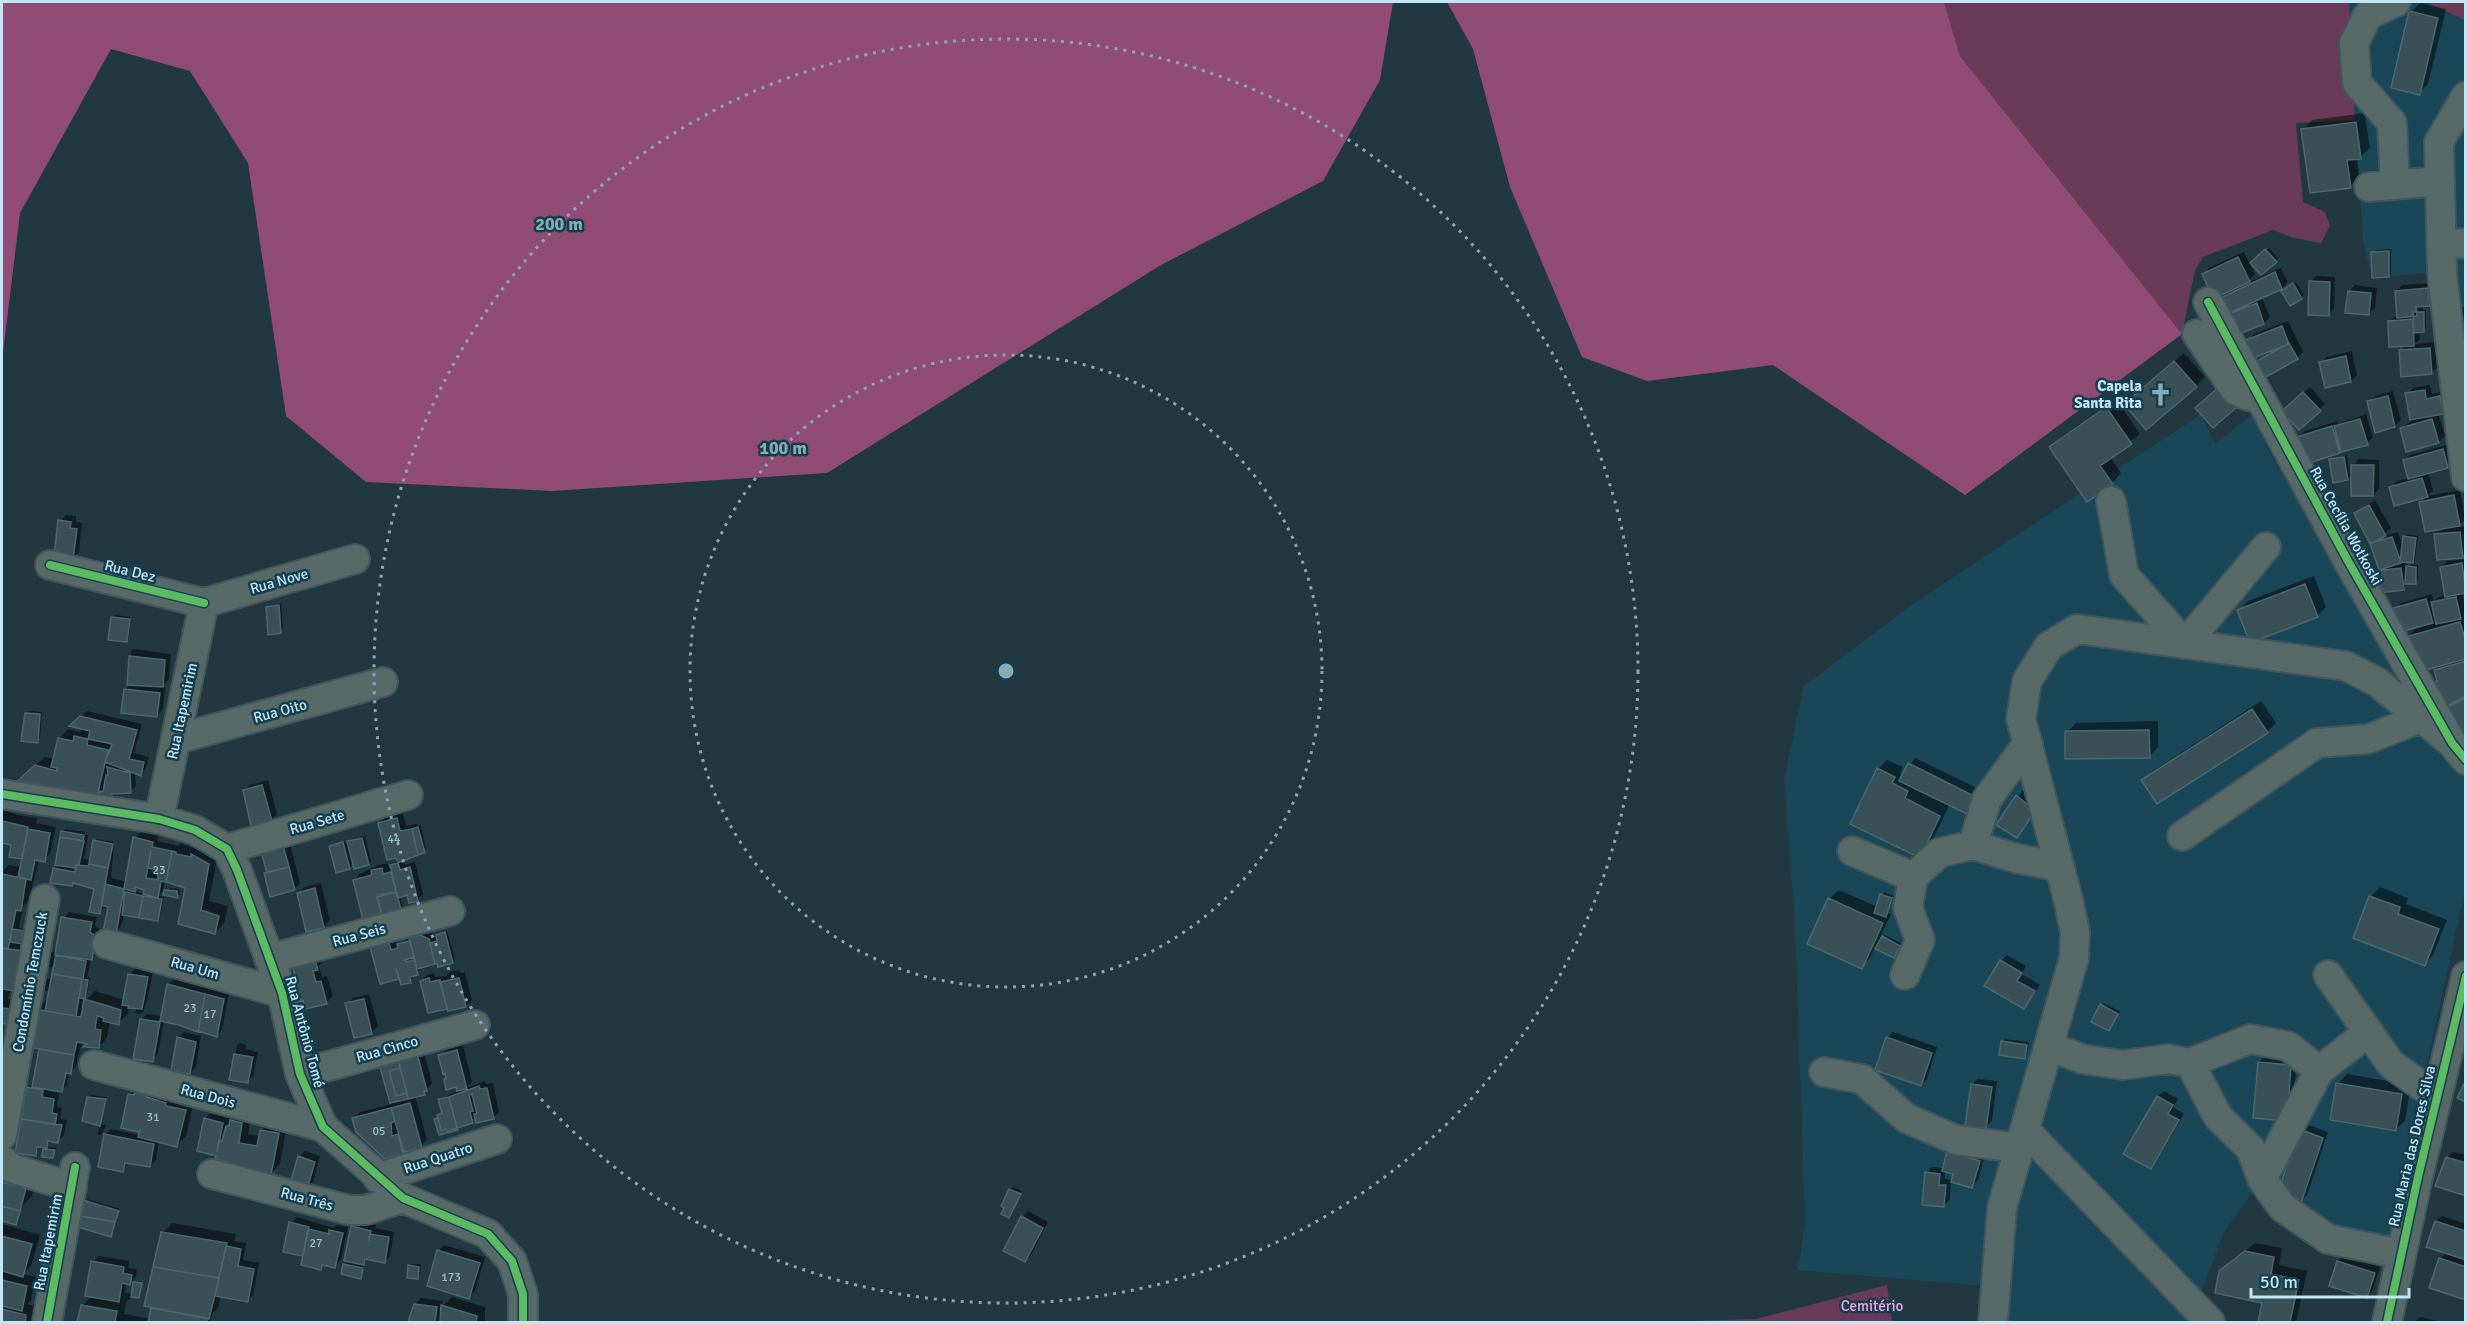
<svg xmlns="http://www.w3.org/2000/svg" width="2467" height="1324" font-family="Signika,sans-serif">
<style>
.built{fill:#1a4757}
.green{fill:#6a3b58}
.forest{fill:#904b77}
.shadow{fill:#0007;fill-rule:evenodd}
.building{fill:#385056;stroke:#4c686f;stroke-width:1.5;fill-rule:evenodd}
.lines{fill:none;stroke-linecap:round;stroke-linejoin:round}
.minor-casing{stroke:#40565f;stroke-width:32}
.minor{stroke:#586a68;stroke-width:28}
.cycleway-casing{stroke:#143e4e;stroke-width:11}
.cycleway{stroke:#5cba63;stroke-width:8}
.ring{fill:none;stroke:#89a9b7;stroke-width:3;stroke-dasharray:3 6}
.labels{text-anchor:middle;stroke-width:5;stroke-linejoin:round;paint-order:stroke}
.number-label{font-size:12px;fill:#9fc0ce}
.poi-label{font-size:15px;font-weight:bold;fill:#c1e6f6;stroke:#143e4e;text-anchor:end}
.street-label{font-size:15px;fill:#c1e6f6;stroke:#143e4e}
.park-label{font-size:15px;fill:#fca2d4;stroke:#143e4e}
.centre{fill:#89a9b7;stroke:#143e4e;stroke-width:3}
.ring-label{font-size:18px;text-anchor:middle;font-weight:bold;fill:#89a9b7;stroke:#143e4e;stroke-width:5;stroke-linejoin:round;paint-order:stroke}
</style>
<rect width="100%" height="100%" fill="#213841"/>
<path class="built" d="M2354,2H2425L2465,20V401L2446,271L2372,278L2363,240L2358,167L2349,3Z
M2252,414L2270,454L2465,769V890L2387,1248L2322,1231L2284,1204L2251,1194L2223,1234L2196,1306L2210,1322H1993L1996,1287L1798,1270L1805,1223L1795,924L1784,780L1803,687L1917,601L2200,415L2216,444Z"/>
<path class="green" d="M1944,2H2354L2349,4L2355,120L2296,123L2303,202L2325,212L2330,226L2321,243L2291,237L2273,230L2203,257L2195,270L2182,334L1960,56Z
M2425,2H2465V20Z
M1887,1285L1892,1322H1660L1756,1319Z"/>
<path class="forest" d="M2,2H1393L1380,80L1323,181L1161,265L827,473L552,491L366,482L286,416L248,163L190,71L111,49L20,213L2,361Z
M1447,2H1944L1960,56L2182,334L1965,495L1773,365L1647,381L1582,357L1510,187L1473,49Z"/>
<path class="shadow" d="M2420,3L2446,9L2428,84L2419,93L2411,12Z
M2365,113L2370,148L2360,157L2357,158L2359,177L2350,186L2303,129L2312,120Z
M2269,248L2278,258L2262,273L2252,263Z
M2391,249V273L2389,276L2373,252L2376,250Z
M2244,252L2255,274L2246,283L2281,268L2288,282L2282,288L2262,297L2270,317L2264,323L2235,334L2219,299L2228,290L2204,274L2209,268Z
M2316,276L2335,277L2334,308L2329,314L2310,282Z
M2296,282L2304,295L2291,304L2285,289Z
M2434,283L2436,298L2430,304L2422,305L2423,310H2426V328L2419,331L2420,339L2414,344L2435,342L2437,367L2431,373L2400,351L2406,345L2389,321L2398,315L2396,291L2402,285Z
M2355,285L2377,288L2375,308L2369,314L2349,291Z
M2466,305V336L2461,337L2455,312Z
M2288,321L2303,352L2297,358L2259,361L2275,349L2248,340L2254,334Z
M2352,351L2357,375L2351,381L2321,363L2327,357Z
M2184,353L2205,377L2196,386L2135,395Z
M2430,385L2432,394L2446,391L2449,406L2443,412L2438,413L2445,436L2439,442L2408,450L2401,428L2412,421L2407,394L2413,388Z
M2310,387L2325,404L2319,410L2290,405Z
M2393,391L2401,420L2395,426L2369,402L2375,396Z
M2116,399L2140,434L2110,457L2121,473L2112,483L2051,447L2060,438Z
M2366,414L2373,437L2367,443L2342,449L2339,452L2299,437L2305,431L2338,421V424Z
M2449,444L2453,460L2447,466L2428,472L2433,490L2427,496L2391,487L2397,481L2409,478L2404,461L2410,455Z
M2347,455L2350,476L2348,479L2331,460Z
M2359,459L2379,460V489L2373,495L2353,465Z
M2460,490L2465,519L2457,527L2466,526V553L2462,556L2436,535L2443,528L2421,502L2427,496Z
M2375,500L2391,528L2383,536L2398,532L2403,547L2404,537L2407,534L2418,536L2415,559L2413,562L2406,561L2407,567L2410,564L2418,565V580L2415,583L2409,582L2403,588L2378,571L2380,569L2372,543L2355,513Z
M66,515L76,516V522L82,523L79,552L73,558L60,521Z
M2466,559V592L2462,593L2466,610V696L2450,704L2452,702L2431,683L2437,677L2435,670L2442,664L2406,638L2418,626L2395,609L2401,603L2432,594L2434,601L2439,597L2446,595L2442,567L2448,561Z
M2314,576L2326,607L2317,616L2239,611L2248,601Z
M281,603L283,629L280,632L268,607Z
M115,615L131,617L129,638L127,640L112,617Z
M134,649L171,654L169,679L161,687H165L163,709L157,715L125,690L131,684V657L133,655H131V651Z
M2261,701L2276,723L2267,732L2143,780L2153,771Z
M29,711L42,712L40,738L37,741L26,714Z
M87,711L142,724L134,753L149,757L146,768L140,774L135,773L136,786L130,792L117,793L115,799L14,784L45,757L54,759L59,739L68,729L80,732L84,728L72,725Z
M2158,721V747L2149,757L2067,732L2076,723Z
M1915,758L1983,791L1971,809L1950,804L1929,847L1920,856L1878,769L1887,760L1903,767L1900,774L1903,775Z
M268,780L277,814L271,820L244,791L250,785Z
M2023,790L2040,804L2017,837L1998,824Z
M2,808L17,815L37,818L36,823L56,827L50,854L44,860L39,859L29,900L23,906L19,928L26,929L8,999L20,1000L8,1023L2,1022V872L9,865L22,867L24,854L13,844L2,841Z
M403,813L406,826L417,824L418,826L421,825L426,849L404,859L405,865L415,862L423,894L417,900L408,893L400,895L403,909L384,916L355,880L360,874L378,865L387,863L389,868H392L391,866L398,859L380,823L386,817Z
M65,829L85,832V835H88L84,859L91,860L95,841L97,839L114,842L111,878L127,882L135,838L141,832L158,836L157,841L179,846L182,842L184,845L218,854L209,901L228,906L224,923L215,933L186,887L165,880L163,891L158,896L164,897L160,917L158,920L124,914L121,926L116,932L109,905L99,912L95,888L74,882L72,884L55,869L59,864L63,832ZM152,867L158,868L159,873L151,872ZM138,886L146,889L145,894L133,891Z
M365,836L371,861L369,863H354L350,868L330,846L345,841L346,844L351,839Z
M289,840L300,883L294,889L268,871L263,851Z
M321,883L330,920L324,926L307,930L299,893L304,887Z
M2380,887L2408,898L2406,904L2447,920L2433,955L2424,964L2355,937L2371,896Z
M170,888L179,889L180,894L178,896L164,894Z
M1839,890L1878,907L1884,892L1894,896L1888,912L1891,914L1878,942L1885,935L1901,943L1893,956L1875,947L1870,958L1861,967L1829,899Z
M69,912L97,917L95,926L100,929L97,952L91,959L87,977L90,978L87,994L84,992L81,1007H84L86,1000L95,991L125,1000L130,974L136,968L153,972L147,1001L143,1012L140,1014L135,1013L136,1007H129L128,1014L118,1023L110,1021L107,1037L103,1043L98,1046L84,1042L80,1048L76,1067L69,1073L67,1085L61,1091L47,1088V1091L59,1093L57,1107L62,1108L60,1119L67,1120L64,1135L58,1141H52L46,1146H41L35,1155L28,1087L34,1082L43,1048L33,1014L46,1000L48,1001L51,988L48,991L38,989L42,978L52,979L54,968L43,966L48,951L57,953L63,918ZM91,1000L115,1007L114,1010L91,1003Z
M431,931L435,938L440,933L447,931L455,959L452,962H438L423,966L410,981L400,977L381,982L372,947L378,941L395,937L397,944H400L417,933ZM415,956L417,962L404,964L403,958Z
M320,952L323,962L319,966L322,977L327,976L333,996L327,1002L306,1007L293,964Z
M2007,955L2026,966L2022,974L2040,985L2024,1008L2001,961Z
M459,970L461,973H465L472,1000L466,1006L429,1011L421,981L427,975L434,973L435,977L446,976L450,972Z
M174,979L229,993L222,1030L217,1035L164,1021L158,1054L152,1060L141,1020L147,1014L162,1016L168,985Z
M369,994L378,1026L372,1032L347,1004L353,998Z
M2103,1003L2120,1011L2109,1029L2101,1005Z
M184,1032L201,1036L196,1067L190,1073L178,1037Z
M1893,1032L1937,1047L1927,1079L1921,1085L1887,1038Z
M2,1036L8,1037L2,1072Z
M2005,1039L2029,1042L2027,1055L2025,1057L2002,1042Z
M239,1043L246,1045L245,1049L258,1052L253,1076L247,1082L231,1079L237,1046Z
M463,1045L472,1082L466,1088L485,1081L486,1084L493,1083L499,1112L493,1118L476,1117L457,1129L436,1119L443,1112L439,1100L459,1090L458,1085L447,1077L440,1056L446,1050Z
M424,1052L432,1083L424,1093L415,1095L427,1140L421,1146L405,1150L402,1153L354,1118L360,1112L392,1104L382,1067L385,1065L401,1062L406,1057Z
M2265,1056L2297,1059L2292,1113L2259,1062Z
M2347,1074L2411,1085L2405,1121L2395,1130L2338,1084Z
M1978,1079L1997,1081L1992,1121L1986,1127L1972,1084Z
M139,1085L194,1101L186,1136L177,1145L159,1141L156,1160L150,1166L129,1162L123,1170L105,1135L111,1129L140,1135L141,1131L123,1127L129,1095Z
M2164,1091L2178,1099L2173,1107L2184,1114L2156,1162L2150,1168L2125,1153L2158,1096Z
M91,1095L107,1097L100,1124L106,1125L101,1135L97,1134L101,1125L84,1120L88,1098Z
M214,1109L231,1114L229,1124L241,1112L251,1114L248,1134L260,1136L261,1131L271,1122L287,1124L280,1164L270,1174L217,1158L205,1118Z
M2306,1124L2328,1132L2307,1195L2301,1201L2279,1194Z
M47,1147L57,1148L53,1156L45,1149Z
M305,1151L320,1156L313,1182L307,1188L299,1157Z
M1948,1152L1985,1155L1978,1180L1972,1186L1951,1180L1950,1199L1944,1205L1926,1173L1932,1167L1944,1168ZM1945,1170L1955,1173L1953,1180L1945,1179Z
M2453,1152L2466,1155V1194L2447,1158Z
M2,1162L37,1176L32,1196L22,1206L16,1224L2,1220Z
M1013,1187L1022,1191L1011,1214L1003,1205Z
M87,1199L120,1209L110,1236L85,1201Z
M1028,1211L1048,1222L1031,1255L1025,1261L1022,1217Z
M2442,1216L2463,1223L2466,1218V1299L2440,1259L2447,1252L2436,1221Z
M297,1217L334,1228L337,1225L348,1227L341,1260L335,1266L325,1264L320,1268L304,1255L291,1223Z
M359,1221L376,1225L375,1228L394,1232L390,1256L384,1262L368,1259L362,1265L365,1266L360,1277L345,1264L349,1260L353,1227Z
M172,1223L236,1234L234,1241L246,1243L243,1260L259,1263L253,1295L247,1301L221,1295L218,1308L212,1314L210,1322H79L82,1306L92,1296L93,1262L99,1256L129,1261L128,1268L137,1269L136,1277L130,1283L126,1282L125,1293L133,1294L135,1283L140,1281L138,1296L131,1295L130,1299L126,1302L124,1314L151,1319L154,1307L163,1233Z
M2,1224L40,1235L31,1266L23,1274L36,1277L31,1300L27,1304L35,1306L31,1322H2Z
M2255,1243L2282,1248L2279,1265L2307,1271L2296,1322H2259L2263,1302L2220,1272Z
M444,1245L485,1257L475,1291L469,1297L438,1251Z
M2344,1255L2380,1267L2372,1291L2366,1297L2331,1285L2339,1261Z
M412,1264H421L420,1274L417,1277L409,1266Z
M452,1297L485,1307V1322H411L415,1304L421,1298L443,1301L442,1306Z
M2420,1317L2442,1322H2414Z"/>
<path class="building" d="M2409,11L2438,18L2420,95L2391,88Z
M2356,122L2361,159L2347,160L2351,188L2310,193L2301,129Z
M2265,249L2277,262L2261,275L2250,263Z
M2389,251V277L2372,278L2371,252Z
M2238,257L2250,282L2213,299L2202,274Z
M2275,272L2282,289L2225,315L2218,299Z
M2309,281L2330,282L2329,316L2308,315Z
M2293,283L2302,299L2290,306L2281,291Z
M2428,288L2430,306L2416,307L2417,316L2397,318L2395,291Z
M2348,291L2371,293L2369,315L2345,313Z
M2257,303L2264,324L2234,336L2226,315Z
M2413,312H2424V332L2414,333Z
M2413,319L2414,346L2389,347L2388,321Z
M2282,326L2289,344L2253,358L2246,340Z
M2289,343L2298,359L2266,377L2257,361Z
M2430,348L2432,374L2401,377L2399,350Z
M2346,356L2351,382L2325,388L2319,362Z
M2174,361L2197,387L2146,430L2124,404Z
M2221,385L2239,405L2213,428L2195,408Z
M2425,390L2426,399L2440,396L2444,414L2410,420L2405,393Z
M2303,392L2321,411L2299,430L2282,411Z
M2388,396L2395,427L2375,433L2367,401Z
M2106,407L2132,444L2100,466L2113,484L2087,502L2049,447Z
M2360,419L2368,445L2341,452L2334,426Z
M2432,419L2439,443L2406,452L2400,428Z
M2332,426L2340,453L2306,464L2297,437Z
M2443,449L2448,468L2408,479L2403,460Z
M2344,457L2348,480L2333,483L2329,459Z
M2351,465H2374L2373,496H2351Z
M2422,478L2428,497L2394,506L2389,487Z
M2454,495L2460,526L2425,532L2419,502Z
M2369,505L2386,536L2370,544L2354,513Z
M58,520L71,522L70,528L77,529L73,559L54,557Z
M2460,532L2463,558L2437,560L2434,534Z
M2403,536L2416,538L2413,563L2400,562Z
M2392,537L2401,563L2379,570L2370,543Z
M2462,563L2466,593L2445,597L2440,567Z
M2406,566L2416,567V584H2405Z
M2401,568L2404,590L2379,593L2376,571Z
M2305,584L2318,617L2250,643L2237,610Z
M2456,597L2461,619L2436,624L2431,602Z
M2426,599L2433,623L2400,632L2393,608Z
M279,605L281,633L268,635L266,607Z
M111,617L130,619L127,642L108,640Z
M2460,622L2466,642V659L2415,673L2405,637Z
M129,656L165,660L163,687L127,685Z
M2466,661V696L2437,711L2429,683L2437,681L2434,670Z
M124,689L160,693L157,717L121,713Z
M2466,698V736L2458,739L2442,710Z
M2252,709L2268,733L2157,804L2141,780Z
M25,713L40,714L38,743L21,741Z
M80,716L137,730L129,759L144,762L141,776L105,762L112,744L88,739L90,731L69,726Z
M2149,730L2150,758L2065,759V731Z
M74,736L88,739L87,745L108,750L95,805L14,784L35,765L57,771V768L51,767L58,738L73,741Z
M1908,763L1978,798L1969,815L1899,781Z
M107,767L130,773L131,793L112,794L110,807L97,804L100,791L103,792L106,775H108Z
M1877,768L1895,777L1892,783L1908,791L1905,798L1940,816L1920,858L1850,824Z
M262,785L272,821L251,826L243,790Z
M2016,795L2035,811L2017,838L1996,825Z
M397,818L400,831L412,829L418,855L398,863L396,858L387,860L378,823Z
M2,821L28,827L22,859L9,857L11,845L2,843Z
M418,827L425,853L418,855L412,829Z
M28,829L50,833L45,862L35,860L31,880L18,877Z
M61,831L84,835L83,841L60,837Z
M60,837L84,841L79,865H76L75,868L55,865Z
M133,837L153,842L152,847L172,851L166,882L161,881L158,898L143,894L144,890L135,887V892L124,889ZM151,850L148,868L157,870L158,880L146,878Z
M362,838L369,865L354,869L347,841Z
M93,840L113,844L108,868L89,864Z
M343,842L350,869L336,873L329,846Z
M283,845L289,867L267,873L261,851Z
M172,851L176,852V854L191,857V854L209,864L201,910L219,916L215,934L178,924L185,888L166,882Z
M398,863L400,870L410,867L418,901L409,903L407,895L398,898L390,865Z
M89,864L108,868L100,914L89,912L94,889L73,883L72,886L50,883L53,868L75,872L76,865L88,866Z
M289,867L295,890L270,897L264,873Z
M382,868L383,874L391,872L396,892L377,895L382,915L363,920L353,880L372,875L371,870Z
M2,874L26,879L21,911L16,910L8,949L2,948Z
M105,884L124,889L116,934L103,932L108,907L101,905Z
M315,888L324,928L306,932L297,893Z
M164,890L177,891L178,898L163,895Z
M125,892L143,896L139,918L122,915Z
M396,892L402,913L382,917L377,897Z
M1880,894L1892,898L1886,917L1874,913Z
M143,896L162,899L158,921L139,918Z
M2369,896L2400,907L2398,914L2439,929L2425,966L2353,938Z
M1828,898L1883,923L1862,969L1807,944Z
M61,917L92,922L90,932L94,935L95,943L92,960L55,955Z
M12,929L25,931L22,944L10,942Z
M445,932L453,963L438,967L437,963L435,964L430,943L437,941L436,935Z
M420,935L429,939L435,964L417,969L409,938Z
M1882,936L1900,946L1894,958L1875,949Z
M410,941L414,957L405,960L406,962L415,960L418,975L410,977L411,983L401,985L396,968L399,979L380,984L370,947L389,943L391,950L398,948L397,944Z
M2,948L22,951L15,991L2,989V991Z
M56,955L86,961L83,979L52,974Z
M314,957L318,970L313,971L316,982L321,981L327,1004L305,1009L303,1000L300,1001L292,963Z
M2000,960L2022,973L2017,981L2035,991L2024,1009L1984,986Z
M52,974L82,979L76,1016L45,1011Z
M128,974L148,977L142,1009L128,1008L129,1006L122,1005Z
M429,978L430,982L440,980L447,1009L428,1013L420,981Z
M459,978L466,1007L448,1011L440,982Z
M82,979L88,980L85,999L79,998Z
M167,984L205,994L198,1032L179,1025L160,1021Z
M205,994L224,999L217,1037L198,1031Z
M84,999L121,1010L119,1025L103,1021L104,1018L97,1016L95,1029L101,1030L99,1048L83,1047L87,1044L77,1042L74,1055L28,1047L35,1009L81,1017Z
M364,999L372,1034L354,1038L345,1003Z
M2100,1004L2118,1014L2109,1031L2091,1022Z
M2,1008L11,1009L9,1025L2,1023Z
M140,1019L160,1022L153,1062L133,1059Z
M177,1037L196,1042L190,1074L171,1071Z
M1886,1037L1932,1053L1921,1086L1875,1070Z
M2001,1041L2027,1045L2025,1059L1999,1055Z
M39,1049L74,1055L71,1074L66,1073L62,1092L32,1087Z
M457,1050L467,1089L457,1091L456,1087L446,1090L444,1079L446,1078L445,1073L443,1074L438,1055Z
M234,1054L253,1057L248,1083L229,1080Z
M418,1057L427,1091H424L425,1095L408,1099L399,1062Z
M399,1062L400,1068L389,1071L396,1096L407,1093L408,1099L390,1103L380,1067Z
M2258,1062L2291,1065L2287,1121L2253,1118Z
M400,1068L407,1093L396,1096L389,1071Z
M2466,1080V1102L2457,1098Z
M2336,1083L2402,1094L2396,1131L2330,1120Z
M1971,1084L1992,1087L1986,1129L1965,1126Z
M479,1086L480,1089L487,1088L494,1119L476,1123L474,1114H477L472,1094L469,1095L473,1111L470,1112L473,1123L457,1128L449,1097Z
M26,1087L43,1090L42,1097L54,1099L52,1113L57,1114L55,1125L21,1119Z
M134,1092L148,1095L147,1097L166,1103V1106L186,1110L177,1147L138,1137L140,1129L139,1132L121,1128L128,1094L134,1095Z
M2157,1096L2173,1105L2168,1114L2179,1120L2151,1169L2123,1154Z
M87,1097L106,1099L100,1126L82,1121Z
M449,1097L457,1128L447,1131L446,1129L441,1130L437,1115L442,1113L438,1099Z
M410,1103L422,1148L404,1152L391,1108Z
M391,1108L395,1121L391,1123L392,1136L398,1134L403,1154L385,1159L356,1132L352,1118Z
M204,1118L223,1123L217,1152L219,1140L222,1141L226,1126H229L230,1120L242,1123L239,1143L257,1146L260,1130L279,1133L271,1175L235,1169V1164L215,1159L216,1156L197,1151Z
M438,1118L441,1130L446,1129L447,1131L457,1128L458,1130L439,1135L434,1119Z
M21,1119L62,1125L58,1143L48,1141L47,1148L37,1147L36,1156L15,1153Z
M2299,1129L2323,1138L2301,1203L2277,1195Z
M104,1134L154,1144L150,1167L125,1163L123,1172L98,1167Z
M43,1149L55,1150L53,1158L42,1157Z
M1947,1151L1980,1161L1972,1188L1951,1182L1953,1174L1942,1171Z
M298,1156L315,1162L307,1189L290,1184Z
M2446,1157L2466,1163V1196L2435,1186Z
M1925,1172L1940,1174L1939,1185H1946L1944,1207L1922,1205Z
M2,1182L26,1188L20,1211L2,1206Z
M1009,1189L1021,1194L1009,1218L1001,1214L1004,1208L1001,1206Z
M83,1200L119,1211L115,1222L80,1216Z
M2,1206L20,1211L16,1225L2,1221Z
M80,1216L115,1222L111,1237L78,1227Z
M1021,1216L1043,1228L1025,1262L1003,1251Z
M2435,1221L2466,1231V1260L2426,1247Z
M289,1222L309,1227L303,1256L283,1252Z
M351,1226L371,1231L369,1241L370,1234L389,1237L385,1263L365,1259L364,1265L344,1261Z
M308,1229L329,1234V1230L343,1233L335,1268L322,1265L321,1270L301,1265Z
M161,1232L227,1243L219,1278L153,1267Z
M2,1236L32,1244L23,1277L2,1271Z
M226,1246L241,1249L238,1266L254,1269L248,1302L215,1296Z
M437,1250L480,1263L469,1299L427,1286Z
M2245,1251L2274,1257L2271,1274L2299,1280L2290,1322H2258L2262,1303L2215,1293L2219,1271Z
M2439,1258L2466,1267V1300L2429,1288Z
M91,1261L124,1267L123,1273L132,1275L130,1285L122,1283L119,1302L85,1296Z
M2337,1261L2375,1273L2367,1298L2329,1286Z
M343,1264L363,1268L361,1279L341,1274Z
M408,1265L419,1267L418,1279L407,1278Z
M153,1267L219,1278L209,1319L144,1306Z
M2,1280L27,1286L22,1311L2,1306Z
M133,1282L142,1283L139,1298L131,1297Z
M414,1304L437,1307L435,1322H408Z
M81,1305L117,1311L115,1322H77Z
M441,1305L477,1316L476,1322H440Z
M151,1308L208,1318L206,1322H148Z
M2,1309L26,1315L25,1322H2Z"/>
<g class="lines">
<defs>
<path id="minor" d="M2466,96L2439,142L2442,273L2466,477
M2395,185L2392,123L2357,83L2354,43L2368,15L2396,2
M2369,187L2440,181
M2441,245L2466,243
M2208,302L2348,561L2452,743L2466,760
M2197,334L2235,390L2248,396L2255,391
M2111,501L2124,575L2185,644L2266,547
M50,565L204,603
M204,603L355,559
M177,739L383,682
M2,794L159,819L195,830L227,849L237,870L282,993L300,1074L323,1127L403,1198L488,1234L512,1261L523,1294V1322
M159,819L204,603
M2182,836L2317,743L2368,739L2421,718
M1973,845L2015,858L2060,867
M227,849L408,795
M1852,851L1913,877
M107,944L282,993
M269,959L450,911
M1905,975L1920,940L1908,908L1913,877L1939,853L1973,845L1987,799L2028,743
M2328,975L2391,1064L2437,1097
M2049,1046L2082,1059L2123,1065L2168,1059L2190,1063L2250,1039L2288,1046L2319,1071L2368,1032
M2190,1063L2218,1117L2251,1149L2262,1179L2282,1207L2328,1239L2401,1254
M94,1065L323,1127
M1824,1072L1862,1079L1906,1118L1956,1140L2020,1148
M300,1074L475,1025
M2025,1130L2210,1322
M2,1135L45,899
M2,1160L11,1168L72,1187
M212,1174L349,1210H366L403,1198
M378,1178L497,1139
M2262,1179L2319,1071
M47,1322L75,1167
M1993,1322L2002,1208L2074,958L2075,932L2069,903L2021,719L2027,681L2049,646L2077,629L2346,666L2377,682L2452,743
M2387,1322L2418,1177L2466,976"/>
</defs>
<use href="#minor" class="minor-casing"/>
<use href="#minor" class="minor"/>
<defs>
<path id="cycleway" d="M2208,302L2348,561L2452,743L2466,760
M50,565L204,603
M2,794L159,819L195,830L227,849L237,870L282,993L300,1074L323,1127L403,1198L488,1234L512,1261L523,1294V1322
M47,1322L75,1167
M2387,1322L2418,1177L2466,976"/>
</defs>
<use href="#cycleway" class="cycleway-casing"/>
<use href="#cycleway" class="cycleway"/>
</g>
<g class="ring">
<circle cx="1006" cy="671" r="316"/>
<circle cx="1006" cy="671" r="632"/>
</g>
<defs>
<symbol id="church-bare" viewBox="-9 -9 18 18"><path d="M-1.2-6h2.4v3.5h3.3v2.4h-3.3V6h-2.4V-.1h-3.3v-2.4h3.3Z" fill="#89a9b7" stroke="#143e4e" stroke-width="2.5" paint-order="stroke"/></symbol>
</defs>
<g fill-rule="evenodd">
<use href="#church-bare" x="2144" y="378" width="33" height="33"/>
</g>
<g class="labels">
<g class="number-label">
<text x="394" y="843">44</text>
<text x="159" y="874">23</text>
<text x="190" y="1012">23</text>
<text x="210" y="1018">17</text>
<text x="153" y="1121">31</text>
<text x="379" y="1135">05</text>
<text x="316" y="1247">27</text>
<text x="451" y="1281">173</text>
</g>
<g class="poi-label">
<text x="2142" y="391">Capela<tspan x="2142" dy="17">Santa Rita</tspan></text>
</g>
<g class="street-label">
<text transform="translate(2346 526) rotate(61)" y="5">Rua Cecília Wotkoski</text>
<text transform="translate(130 571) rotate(14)" y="5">Rua Dez</text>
<text transform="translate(279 581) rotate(-16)" y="5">Rua Nove</text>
<text transform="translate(182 711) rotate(-78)" y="5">Rua Itapemirim</text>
<text transform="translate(280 711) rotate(-15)" y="5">Rua Oito</text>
<text transform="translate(317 822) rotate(-16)" y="5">Rua Sete</text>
<text transform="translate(359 935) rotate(-15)" y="5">Rua Seis</text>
<text transform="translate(195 968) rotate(16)" y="5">Rua Um</text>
<text transform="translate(30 982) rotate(-80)" y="5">Condomínio Temczuck</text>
<text transform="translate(305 1032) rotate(75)" y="5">Rua Antônio Tomé</text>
<text transform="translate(387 1049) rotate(-16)" y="5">Rua Cinco</text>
<text transform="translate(208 1096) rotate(15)" y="5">Rua Dois</text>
<text transform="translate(2412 1146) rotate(-77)" y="5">Rua Maria das Dores Silva</text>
<text transform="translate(438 1158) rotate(-18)" y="5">Rua Quatro</text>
<text transform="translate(307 1199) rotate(15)" y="5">Rua Três</text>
<text transform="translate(48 1242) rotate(-79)" y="5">Rua Itapemirim</text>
</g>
<g class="park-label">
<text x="1872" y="1311">Cemitério</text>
</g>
</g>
<circle cx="1006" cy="671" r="9" class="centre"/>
<g class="ring-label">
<text x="559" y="230">200 m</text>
<text x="783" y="454">100 m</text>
</g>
<rect width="2467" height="1324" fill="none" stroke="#c1e6f6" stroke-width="6"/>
<path d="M2251 1288v9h158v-9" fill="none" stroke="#c1e6f6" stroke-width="3"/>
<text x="2260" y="1288" font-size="18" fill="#c1e6f6" stroke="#143e4e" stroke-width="4.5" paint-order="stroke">50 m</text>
</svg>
